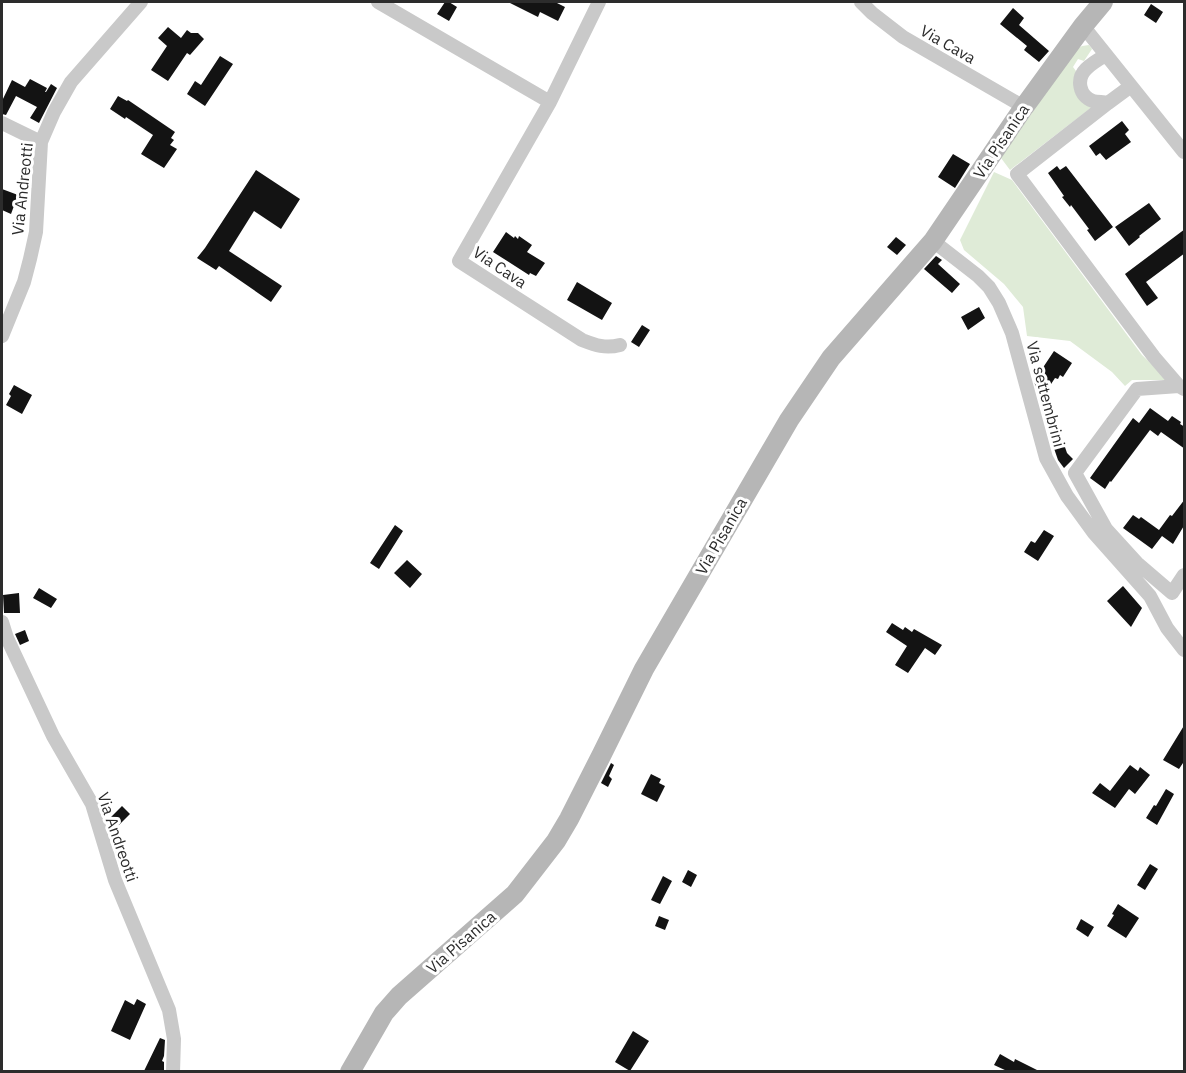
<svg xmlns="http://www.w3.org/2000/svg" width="1186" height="1073" font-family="'IBM Plex Sans',sans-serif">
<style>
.green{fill:#dfebd7}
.building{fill:#131313}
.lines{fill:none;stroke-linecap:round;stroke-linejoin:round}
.street{stroke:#c9c9c9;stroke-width:14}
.secondary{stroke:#b6b6b6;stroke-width:20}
.labels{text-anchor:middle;stroke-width:6;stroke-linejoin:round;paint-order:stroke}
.street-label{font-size:16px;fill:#2c2c2c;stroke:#fff}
</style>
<rect width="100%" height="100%" fill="#fff"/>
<path class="green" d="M1089,45L1092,49L1084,61L1078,59L1073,67L1076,71C1070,91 1078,93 1092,107L1010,170L1001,158L1074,51L1082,46Z
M994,172L1012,180L1142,355L1168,380H1132L1125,386L1112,372L1070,341L1027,336L1023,307L1004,284L964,250L960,240Z"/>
<path class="building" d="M445,2H449L457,7L449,21L437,14Z
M508,2H555L565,7L558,21L540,12L538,17Z
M1151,4L1163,12L1156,23L1144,15Z
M1013,8L1024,18L1019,25L1049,51L1039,62L1024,50L1027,46L1000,24Z
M168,27L181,38L187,30L191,33H198L204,39L190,55L187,53L168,81L151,70L167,46L158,38Z
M220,56L233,64L205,106L187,94L195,81L201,85Z
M30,79L47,88L45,92H46L51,84L57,88L39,123L30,118L37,107L16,96L6,115L2,114V101L12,80L25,87Z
M118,96L127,101L128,100L175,132L171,138L174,140L170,145L177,149L164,168L141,154L153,135L126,117L125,119L110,109Z
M1122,121L1129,130L1125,134L1131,142L1106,160L1100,153L1096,156L1089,146Z
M953,154L970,164L955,188L938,177Z
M1057,166L1060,170L1066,166L1113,227L1095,241L1087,230L1089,229L1071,205L1070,207L1062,197L1064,196L1048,173Z
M256,170L300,199L281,229L254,211L229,251L282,286L271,302L219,266L216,270L197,258L205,248Z
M2,189L18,195L11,214L2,210Z
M1149,203L1161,219L1139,236L1140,237L1129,246L1115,227Z
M1185,229V253L1146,282L1158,298L1147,306L1125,274Z
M506,232L514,238L515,236L518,239L519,236L532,245L527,252L545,263L536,276L530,273L529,275L493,252Z
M896,237L906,245L897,255L887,247Z
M936,256L942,260L938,264L960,284L952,293L924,269Z
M577,282L612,303L602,320L567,300Z
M979,307L985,318L968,330L961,317Z
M642,325L650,330L639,347L631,342Z
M1054,351L1072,363L1063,377L1060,375L1058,379L1055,378L1040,401L1034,381Z
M14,385L32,395L22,414L6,405L11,396L9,394Z
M1150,408L1168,421L1172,416L1181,422L1180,424L1185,427V449L1161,432L1158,436L1150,430L1111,482L1110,481L1105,489L1090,478L1133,418L1139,423Z
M1055,418L1067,453L1073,459L1064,468L1058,460L1046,425V421Z
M1185,499V524L1173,544L1162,536L1152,549L1123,528L1133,515L1139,519L1141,517L1159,530L1170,515L1172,516Z
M395,525L403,531L379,569L370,563Z
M1044,530L1054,536L1038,561L1024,552L1031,541L1035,543Z
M407,560L422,574L410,588L394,573Z
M1123,586L1142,608L1131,627L1107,601Z
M39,588L57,599L51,608L33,598Z
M19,593L20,613H4L3,595Z
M892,623L903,630L905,627L912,632L914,629L942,645L935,655L925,648L908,673L895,665L907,646L886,632Z
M25,630L29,641L20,645L15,634Z
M1185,724V760L1179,769L1163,760Z
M611,763L614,765L609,776L612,779L608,787L601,783Z
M1130,765L1138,771L1140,767L1150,775L1135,794L1129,789L1115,808L1092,793L1100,783L1110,791Z
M651,774L661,779L659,783L665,786L657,802L641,794Z
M1166,789L1174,794L1157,825L1146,818L1154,805L1156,806Z
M122,806L130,814L114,830L107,821Z
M122,837L132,873L123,875L112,840Z
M1150,864L1158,869L1145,890L1137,885Z
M688,870L697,875L691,887L682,882Z
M663,876L672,881L660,904L651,900Z
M1118,904L1139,918L1126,938L1107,926L1114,915L1112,914Z
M659,916L669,920L665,930L655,926Z
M1081,919L1094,927L1088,937L1076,929Z
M137,999L146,1004L130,1040L111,1031L125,1000L134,1005Z
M633,1031L649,1041L630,1071L615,1062Z
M160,1038L165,1040L164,1056L162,1061L164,1062V1071H144Z
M1000,1054L1014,1062L1015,1059L1039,1071H1007L994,1065Z"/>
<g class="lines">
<path class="street" d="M378,2L550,102L459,261L582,340C595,345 605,349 620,345
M861,2L872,13L903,37L1024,107
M1083,26L1184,152
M1106,55C1099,59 1092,63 1086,69C1076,79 1079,96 1093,101C1098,102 1103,102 1108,103L1131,86
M550,102L599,2
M1108,103L1017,174L1154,357L1179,386L1184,389
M2,123L41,142
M933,241L978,276L989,287L999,303L1012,333L1046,458L1067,496L1094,533L1150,596L1167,628L1184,650
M2,336L24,282L30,259L36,232L41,142L54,112L71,82L141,2
M1179,386L1137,389L1075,473L1106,529L1137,563L1172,593L1184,575
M2,622L7,638L53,736L92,804L115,880L169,1010L174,1039L173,1072"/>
<path class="secondary" d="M350,1072L384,1013L399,996L515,894L556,841L569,819L602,754L644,669L789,420L831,358L933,241L1024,107L1083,26L1103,2"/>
</g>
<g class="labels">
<g class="street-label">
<text transform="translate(948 44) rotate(30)" y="6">Via Cava</text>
<text transform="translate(1001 141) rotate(-56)" y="6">Via Pisanica</text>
<text transform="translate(22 189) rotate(-84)" y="6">Via Andreotti</text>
<text transform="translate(500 267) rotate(34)" y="6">Via Cava</text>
<text transform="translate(1046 394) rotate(75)" y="6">Via settembrini</text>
<text transform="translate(721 536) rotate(-60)" y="6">Via Pisanica</text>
<text transform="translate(118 837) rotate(71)" y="6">Via Andreotti</text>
<text transform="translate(461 942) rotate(-41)" y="6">Via Pisanica</text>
</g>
</g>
<rect width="1186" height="1073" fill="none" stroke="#2c2c2c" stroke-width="6"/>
</svg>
